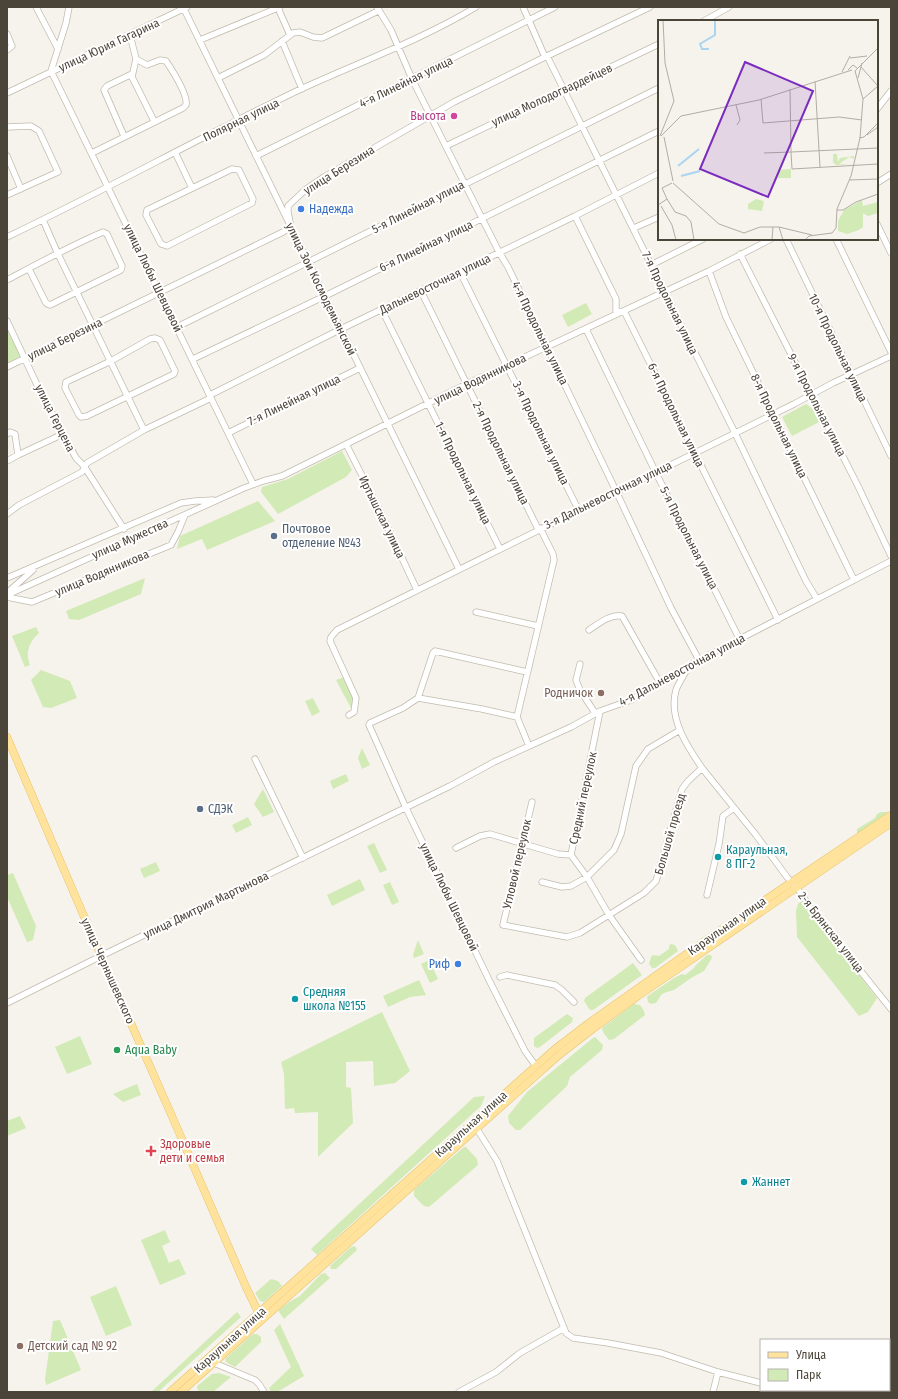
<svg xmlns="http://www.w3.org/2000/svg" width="898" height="1399" font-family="'Fira Sans Condensed',sans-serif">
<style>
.green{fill:#d2eab5}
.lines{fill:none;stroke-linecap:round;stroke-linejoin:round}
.minor-casing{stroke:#c2bbae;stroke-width:7}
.major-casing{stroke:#e6c16a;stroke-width:8}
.minor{stroke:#fff;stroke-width:5.5}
.major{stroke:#ffe39c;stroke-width:7}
.hotel-dot{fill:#d1479c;stroke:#fff;stroke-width:1.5}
.shop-dot{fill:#3f7fe0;stroke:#fff;stroke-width:1.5}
.service-dot{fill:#5c6f8a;stroke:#fff;stroke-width:1.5}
.education-dot{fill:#8d6e63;stroke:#fff;stroke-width:1.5}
.culture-dot{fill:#0f9aa8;stroke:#fff;stroke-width:1.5}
.leisure-dot{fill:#2e9e5b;stroke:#fff;stroke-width:1.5}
.health-dot{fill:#e0444e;stroke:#fff;stroke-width:1.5}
.labels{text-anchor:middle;stroke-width:4;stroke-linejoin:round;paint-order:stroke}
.street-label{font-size:12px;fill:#4b4439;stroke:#fff}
.hotel-label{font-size:12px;fill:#b23c85;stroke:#fff;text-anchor:end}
.shop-label{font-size:12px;fill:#366cbe;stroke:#fff;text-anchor:start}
.service-label{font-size:12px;fill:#4e5e75;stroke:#fff;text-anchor:start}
.education-label{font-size:12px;fill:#785e54;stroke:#fff;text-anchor:end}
.culture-label{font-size:12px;fill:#0d838f;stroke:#fff;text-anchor:start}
.leisure-label{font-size:12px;fill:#27864d;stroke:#fff;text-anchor:start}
.health-label{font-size:12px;fill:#be3a42;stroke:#fff;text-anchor:start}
.inset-river{fill:none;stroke:#a9d4f2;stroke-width:2}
.inset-road{fill:none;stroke:#b2ada4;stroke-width:1}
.view{fill:#7b2cbf;fill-opacity:0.15;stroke:#7b2cbf;stroke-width:2}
.inset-edge{fill:none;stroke:#4b4439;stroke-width:2}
</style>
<rect width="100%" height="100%" fill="#f6f3ec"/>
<path class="green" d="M586,303L592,314L568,327L562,315Z
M7,328L21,356L7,363Z
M806,404L813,409L819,422L792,436L782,417Z
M342,451L352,470L346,477L278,514L261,492L262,487L288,479Z
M258,501L275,521L207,550L202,539L177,549L180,536Z
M145,578L141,594L79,620L69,619L66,611Z
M36,627L39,633C29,642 25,653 30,665L25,667L12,636Z
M41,670L70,681L77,698L51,708L43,707L31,680Z
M344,677C349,687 357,697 351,708L336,680Z
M313,698L320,712L312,716L305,701Z
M362,748L370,765L362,769L358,758Z
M346,774L349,781L333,789L330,781Z
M263,789L274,812L263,817L254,804Z
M881,812H889L857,834V829L875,818L877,814Z
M248,817L252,825L236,833L232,825Z
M374,843L387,870L380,873L367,846Z
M156,862L160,871L144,878L140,869Z
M13,873L36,926L33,940L27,942L7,897V875Z
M360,879L365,890L332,906L327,895Z
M390,882L399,902L392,905L383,885Z
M801,901L877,998L868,1012L859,1016L797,937L796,911L798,904Z
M418,940L424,954L414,958L413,955Z
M671,944L675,945L678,951L655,968H652L649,964L651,957L653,955L659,956L669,949V946Z
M707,955H711L712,958L704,971L691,978L674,990L664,993L661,995L656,1003L651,1004L648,1002L647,997L649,995L674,978L682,974L685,975L694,968L695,966Z
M429,960L438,979L430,983L421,964Z
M633,963L642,975L593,1010H590L584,1001L585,998Z
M419,980L426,995L410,997L388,1007L383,996Z
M634,1004L640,1005L644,1011L645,1015L614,1039L609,1040L603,1032L602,1028Z
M382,1012L410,1071L395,1083L374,1086L373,1061L346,1062V1087L351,1088L353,1123L318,1157V1112L295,1113L294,1108L285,1109L284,1074L281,1062Z
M567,1014L573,1018L572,1022L540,1047L537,1048L534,1046V1038Z
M80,1036L92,1064L67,1074L55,1047Z
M595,1037L603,1045L602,1050L570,1077L567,1086L520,1130H516L509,1123L508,1116L527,1092L593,1038Z
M137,1084L141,1095L123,1102L113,1094Z
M485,1096L481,1106L317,1255L311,1249L474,1097Z
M20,1116L26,1128L7,1136V1121Z
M464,1147H466L477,1159L478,1165L429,1207L424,1206L414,1196V1190Z
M165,1230L170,1242L162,1246L169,1263L179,1259L186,1274L160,1285L141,1240Z
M355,1246L357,1250L336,1269H331L330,1266L331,1265L351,1247Z
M325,1273L330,1278L284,1319L279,1312V1310L289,1302L300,1296L321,1274Z
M271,1279L278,1281L282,1286L264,1302L260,1301L255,1293Z
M116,1286L132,1325L106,1336L90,1297Z
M237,1312L241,1317L158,1392H151Z
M60,1320L81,1370L46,1385L45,1379L53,1321Z
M280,1324L304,1376L277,1392H272L270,1390L269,1388L291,1367L274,1330Z
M253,1334H257L261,1337V1342L235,1367L226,1362L225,1359Z
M219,1373L231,1377L213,1392H200L197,1389V1386L212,1374Z"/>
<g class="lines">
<defs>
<path id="minor" d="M36,7L58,49
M69,7L66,23L51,71L253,484
M377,7L391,30L412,79L499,252L508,267L616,491L671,608L699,660
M523,7L545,57L548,58L735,433L806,581L817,599
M278,8L290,35
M184,9L459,569
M704,21L729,7
M7,34L12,46L7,50
M200,40L280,7
M282,41L302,89
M136,59L132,77L154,121
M218,78L264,55L293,33L300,32L313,37L322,38L378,11
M7,93L187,7
M877,109L891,91
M7,127L31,126L39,131L58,172L7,195
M124,136L104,90L107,86L132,74
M446,146L659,44
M175,152L192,188
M92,153L183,108L186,105C188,95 172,70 166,61L160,60L147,65L136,59L130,35
M7,156L21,189
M256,156L555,7
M232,169L239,170L253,199L252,203L167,246L161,244L146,215L147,210Z
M877,183L891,174
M575,216L616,299V311L625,313L778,620
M43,220L58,254L144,430
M877,224L891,253
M634,228L659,217
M7,237C106,190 202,136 301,89C360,62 421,40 476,7
M786,239L891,456
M836,239L891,352
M740,254L858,486L891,556
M651,265L703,239
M709,271L726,317L854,580
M460,272L578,509
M7,280C39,263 70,246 103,232L107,234L122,266L121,270L50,305L46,303L29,269
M421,291L538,529
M382,310L500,549
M7,321L39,389L76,458L84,466L124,529
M177,327L659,88
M586,329L655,471L740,640
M155,338L160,340L175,371L174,374L87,416L81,417L79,415L65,388L66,382L111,361L150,339Z
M193,359L325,296L659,131
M7,367L283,232L291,227L288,212V206L305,190L324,177L454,102L545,57L650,7
M210,395L341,329L575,216L659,173
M228,433L360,368
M7,434L10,432L15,434L18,455
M346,444L380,511L417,590
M7,461L18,455L63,434
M7,514L19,505L82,472L87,463L144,430L211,398
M7,578L181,503L195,501L213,500
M8,592L33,570
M7,595L244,488L263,481L282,476L467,384L709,271L771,239
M7,597L32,602L171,545L178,532L185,515
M476,612L538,626
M589,630C598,624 610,614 622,616L660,683
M580,664L576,680L580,690L595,713
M688,668C684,675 679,682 676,690C668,718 687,746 702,768L756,835L787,877L797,888L818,918L891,1009
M418,698L433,653L435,651L527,672
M600,711L571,855L587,877L609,915L641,960
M349,715L354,712L356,698L330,641L331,637L337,630L794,404L833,383L891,356
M517,717L482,709L418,698L403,708L370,723L369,725L406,808L490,982L525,1051L535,1065
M529,746L517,717L554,560L553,554L540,528
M255,759L303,858
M532,802L503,925L567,937L580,933L644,893L656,881L682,789L688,781L702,768
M456,848L480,836L490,834L558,854L571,855
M542,882L562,887L571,886L587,877L614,850L621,834L636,766L648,749L680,730
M707,895L719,844L723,816L734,808
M500,977L507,975L555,985L562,990L574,1002
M7,1003L101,956L450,786L494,762L571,727L600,711L631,700L699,660L891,561
M477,1129L497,1161L560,1318L566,1333L573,1338L608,1343L661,1353L718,1372L761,1383
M214,1363L255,1380L259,1384L264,1392
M786,1390L793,1392
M459,1392L496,1372L520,1353L564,1328
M713,1392L718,1372
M890,1392L891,1389"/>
<path id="major" d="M7,737L95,942L171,1114L246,1287L261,1318
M170,1392L555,1049L589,1023L709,938L891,815
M181,1392L559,1055L594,1028L638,996L891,823"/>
</defs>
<use href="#minor" class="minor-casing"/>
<use href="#major" class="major-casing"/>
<use href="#minor" class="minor"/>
<use href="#major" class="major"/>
</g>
<circle class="hotel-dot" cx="454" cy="116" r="4"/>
<g class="shop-dot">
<circle cx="301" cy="209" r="4"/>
<circle cx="458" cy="964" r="4"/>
</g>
<g class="service-dot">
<circle cx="274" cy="536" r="4"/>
<circle cx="200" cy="809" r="4"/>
</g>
<g class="education-dot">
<circle cx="601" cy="693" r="4"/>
<circle cx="20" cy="1346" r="4"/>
</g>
<g class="culture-dot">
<circle cx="718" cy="857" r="4"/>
<circle cx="295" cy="999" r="4"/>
<circle cx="744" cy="1182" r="4"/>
</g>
<circle class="leisure-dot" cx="117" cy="1050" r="4"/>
<path class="health-dot" d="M149 1145h4v4h4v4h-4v4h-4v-4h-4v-4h4z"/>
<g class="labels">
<g class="street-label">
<text transform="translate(109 45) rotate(-25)" y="4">улица Юрия Гагарина</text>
<text transform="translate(406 82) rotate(-26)" y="4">4-я Линейная улица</text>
<text transform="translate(552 95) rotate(-25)" y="4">улица Молодогвардейцев</text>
<text transform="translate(241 120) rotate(-26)" y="4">Полярная улица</text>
<text transform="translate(339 170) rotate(-32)" y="4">улица Березина</text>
<text transform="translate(418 207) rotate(-27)" y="4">5-я Линейная улица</text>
<text transform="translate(426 246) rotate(-26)" y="4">6-я Линейная улица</text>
<text transform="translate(153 278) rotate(64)" y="4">улица Любы Шевцовой</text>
<text transform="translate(435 284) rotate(-26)" y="4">Дальневосточная улица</text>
<text transform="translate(321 289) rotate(64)" y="4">улица Зои Космодемьянской</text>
<text transform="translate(670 303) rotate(64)" y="4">7-я Продольная улица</text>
<text transform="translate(540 333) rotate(64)" y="4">4-я Продольная улица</text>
<text transform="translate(65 339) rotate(-26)" y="4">улица Березина</text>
<text transform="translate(838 348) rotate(64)" y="4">10-я Продольная улица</text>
<text transform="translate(480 379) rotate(-26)" y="4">улица Водянникова</text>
<text transform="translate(294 400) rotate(-26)" y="4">7-я Линейная улица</text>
<text transform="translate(817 405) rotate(63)" y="4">9-я Продольная улица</text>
<text transform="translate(676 415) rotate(64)" y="4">6-я Продольная улица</text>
<text transform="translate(55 418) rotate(63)" y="4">улица Герцена</text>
<text transform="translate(779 426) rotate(64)" y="4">8-я Продольная улица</text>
<text transform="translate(541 433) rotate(64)" y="4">3-я Продольная улица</text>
<text transform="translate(501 453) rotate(64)" y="4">2-я Продольная улица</text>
<text transform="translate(463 473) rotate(64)" y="4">1-я Продольная улица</text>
<text transform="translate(608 495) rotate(-26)" y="4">3-я Дальневосточная улица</text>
<text transform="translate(382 517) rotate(64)" y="4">Иртышская улица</text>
<text transform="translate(689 538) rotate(63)" y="4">5-я Продольная улица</text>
<text transform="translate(130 539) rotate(-24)" y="4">улица Мужества</text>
<text transform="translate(102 573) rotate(-23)" y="4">улица Водянникова</text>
<text transform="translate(682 670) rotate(-28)" y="4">4-я Дальневосточная улица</text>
<text transform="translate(583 798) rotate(-78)" y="4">Средний переулок</text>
<text transform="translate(670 834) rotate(-74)" y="4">Большой проезд</text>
<text transform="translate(517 864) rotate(-77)" y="4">Угловой переулок</text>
<text transform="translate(449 897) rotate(64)" y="4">улица Любы Шевцовой</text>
<text transform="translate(206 905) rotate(-26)" y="4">улица Дмитрия Мартынова</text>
<text transform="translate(727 926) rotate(-35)" y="4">Караульная улица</text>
<text transform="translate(831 932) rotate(52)" y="4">2-я Брянская улица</text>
<text transform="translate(108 971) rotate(66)" y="4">улица Чернышевского</text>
<text transform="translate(471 1124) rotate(-42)" y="4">Караульная улица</text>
<text transform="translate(230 1340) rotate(-42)" y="4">Караульная улица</text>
</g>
<g class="hotel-label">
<text x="446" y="120">Высота</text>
</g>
<g class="shop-label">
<text x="309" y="213">Надежда</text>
<text x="450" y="968" text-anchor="end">Риф</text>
</g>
<g class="service-label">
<text x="282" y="533">Почтовое<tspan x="282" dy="14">отделение №43</tspan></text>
<text x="208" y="813">СДЭК</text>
</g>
<g class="education-label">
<text x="593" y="697">Родничок</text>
<text x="28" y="1350" text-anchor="start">Детский сад № 92</text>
</g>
<g class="culture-label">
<text x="726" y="854">Караульная,<tspan x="726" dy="14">8 ПГ-2</tspan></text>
<text x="303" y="996">Средняя<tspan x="303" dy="14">школа №155</tspan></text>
<text x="752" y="1186">Жаннет</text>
</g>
<g class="leisure-label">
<text x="125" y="1054">Aqua Baby</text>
</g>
<g class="health-label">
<text x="160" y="1148">Здоровые<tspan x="160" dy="14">дети и семья</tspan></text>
</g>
</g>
<g transform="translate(658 20)">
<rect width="220" height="220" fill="#f6f3ec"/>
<path d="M175,134H179L180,142L182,138L196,136V139L191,137L181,144H194L178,145L175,142ZM133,149V158H120V150ZM98,179L106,181L104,191L90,189V184ZM204,180L205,186L220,182V193L210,196L205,193V207L201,210L189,214L180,211V201L186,190Z" fill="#d2eab5"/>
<path class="inset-river" d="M51,29H44L42,24L57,15V0M20,146L41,129M23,156L42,151"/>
<path class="inset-road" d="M192,38L209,36M203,47L220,66M190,50L195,45L199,48M184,52L192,36M200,58L204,43M157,61L162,147M132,69L133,132L220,128M103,79L105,103L181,97L204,100M205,79L220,66M78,85L82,100L79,105M209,115L220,107M2,116L16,81L7,43L5,0M3,116L23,96L101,80L194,50M6,117L15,161M201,118L206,117L220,103M106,133L133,132L134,149L220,144M191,160L220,159M15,163L61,204L86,213L102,207H121L125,220M9,179L17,192L28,196L33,202L36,220M0,185L9,179L4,168L14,163M3,186L14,205L18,220M179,190H185L198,182L220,174M121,207L154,215M114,220L115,207M147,220L151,216L174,213L178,208L179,189L193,156L202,118L205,79L197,51L220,28"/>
<path class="view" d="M87,42L155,71L110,177L42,149Z"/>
<rect width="220" height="220" class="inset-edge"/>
</g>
<rect width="898" height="1399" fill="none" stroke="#4b4439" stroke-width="16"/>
<rect x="760" y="1339" width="130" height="52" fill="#ffffff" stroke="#b7b4b0"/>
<rect x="768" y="1352" width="20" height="6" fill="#ffe39c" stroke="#b7b4b0"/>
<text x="796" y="1359" font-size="12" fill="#4b4439">Улица</text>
<rect x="768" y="1369" width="20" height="12" fill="#d2eab5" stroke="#b7b4b0"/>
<text x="796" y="1379" font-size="12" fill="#4b4439">Парк</text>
</svg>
